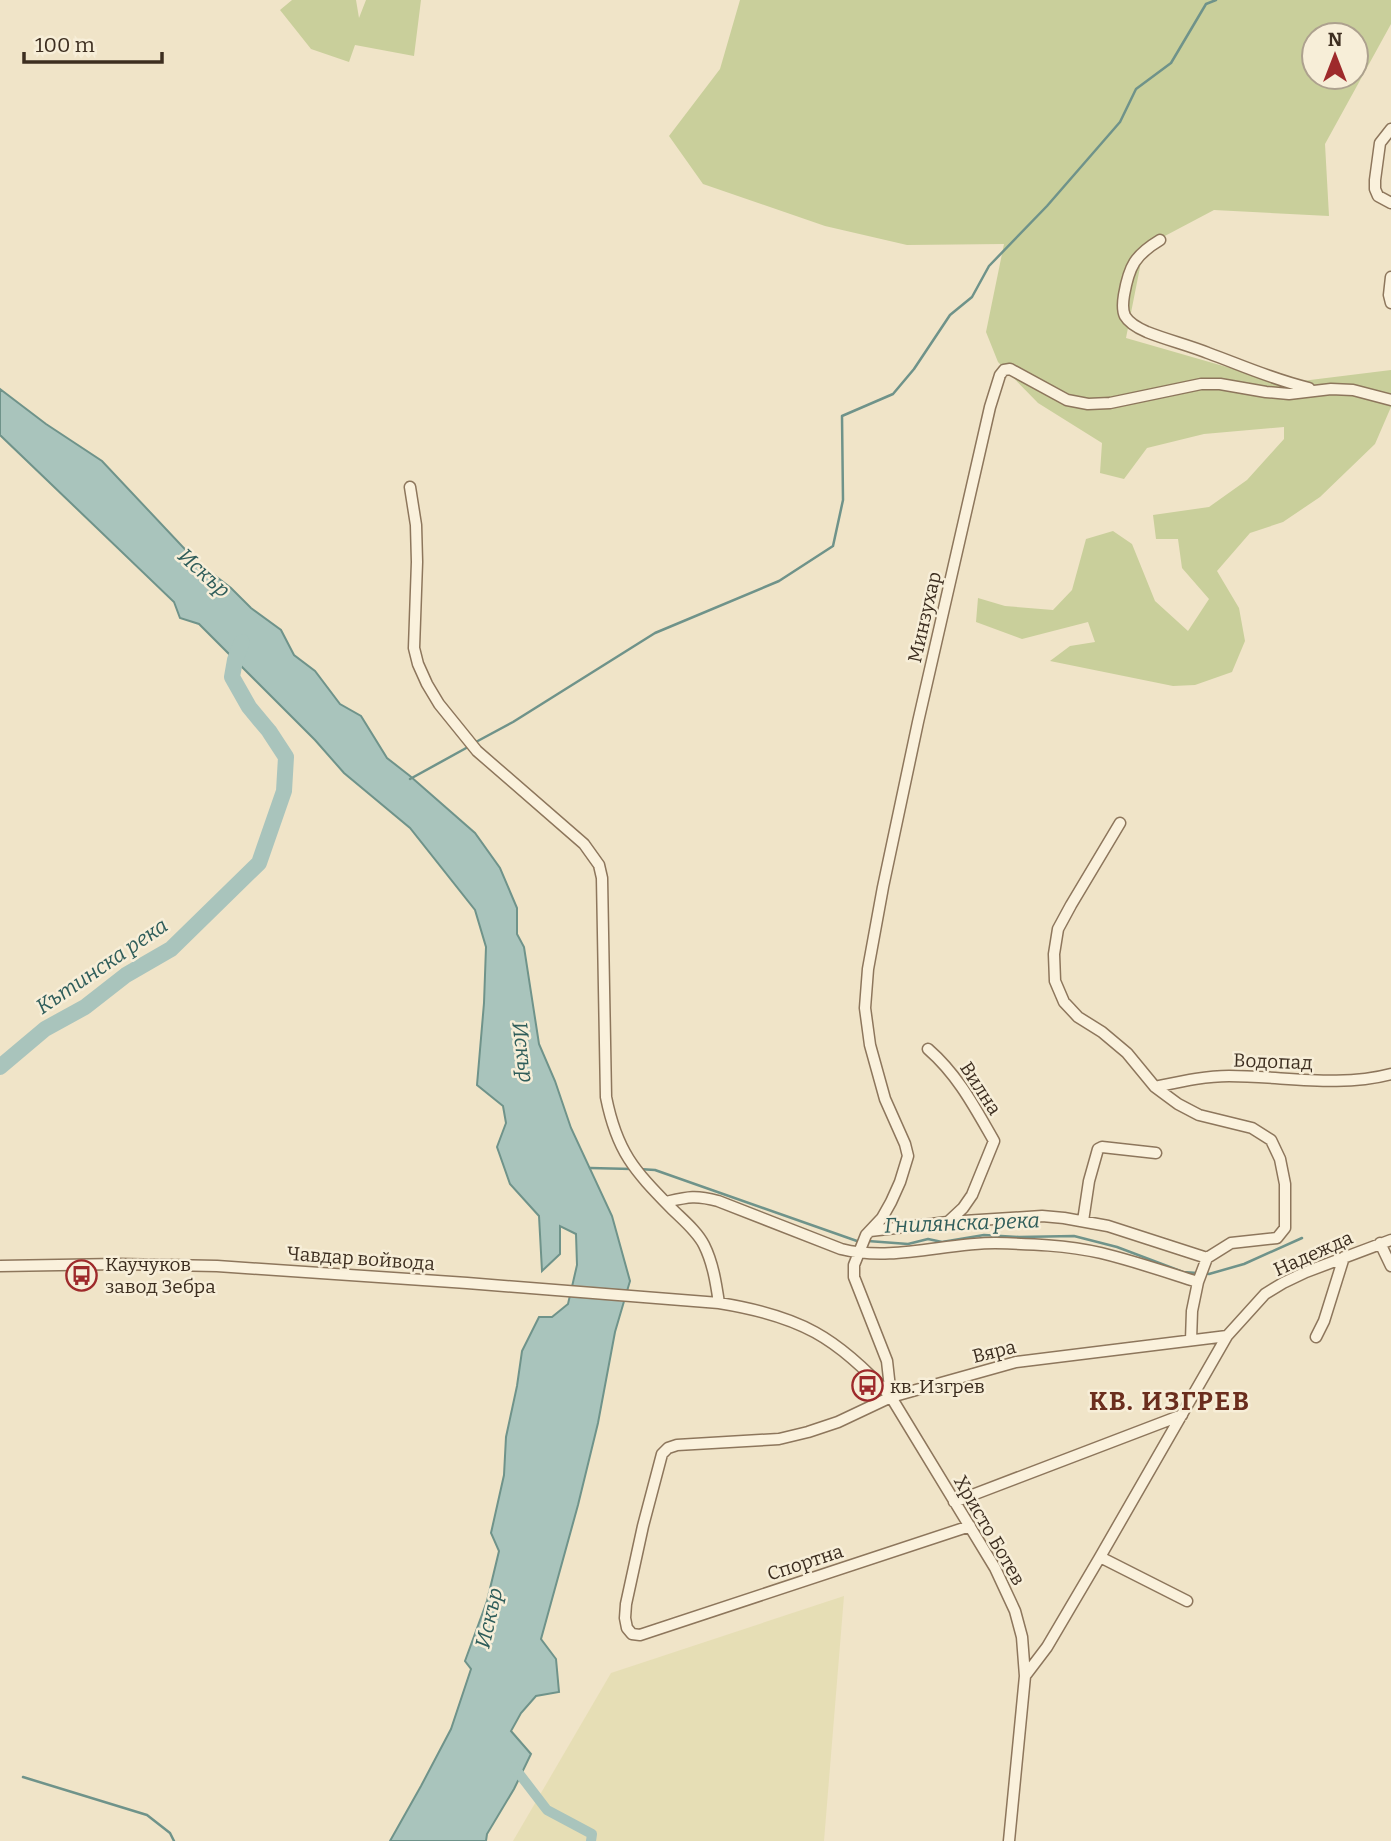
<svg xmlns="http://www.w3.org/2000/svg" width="1391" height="1841" font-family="Bitter,serif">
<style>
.farmland{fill:#e6deb5}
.green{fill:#c9cf9b;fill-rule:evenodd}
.water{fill:#a9c4bc;stroke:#6f938a;stroke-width:2}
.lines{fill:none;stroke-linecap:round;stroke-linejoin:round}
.stream{stroke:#6f938a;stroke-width:2.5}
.canal{stroke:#a9c4bc;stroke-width:10}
.river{stroke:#a9c4bc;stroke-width:16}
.minor-casing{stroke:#8d765c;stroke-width:13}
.minor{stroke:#faf1dc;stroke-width:10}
.labels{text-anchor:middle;stroke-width:5;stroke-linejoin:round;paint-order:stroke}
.street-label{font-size:19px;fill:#3d2e20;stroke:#f7eed8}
.poi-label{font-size:19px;fill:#3d2e20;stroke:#f7eed8;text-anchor:start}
.water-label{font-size:21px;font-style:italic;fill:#2f5d5a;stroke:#f7eed8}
.district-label{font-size:26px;font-weight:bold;letter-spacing:2px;fill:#6b2e1e;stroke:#f7eed8}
</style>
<rect width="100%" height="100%" fill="#f0e4c8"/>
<path class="farmland" d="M844,1596L824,1841H513L611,1673Z"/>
<path class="green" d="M292,0H356L359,18L366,0H421L414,56L355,45L349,62L311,49L280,10Z
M740,0H1391V24L1325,144L1329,216L1214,210L1144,247L1126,338L1265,378L1302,381L1391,370V407L1375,444L1320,497L1283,522L1250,533L1217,571L1239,608L1245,641L1232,672L1195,685L1173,686L1050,661L1070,646L1095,642L1088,622L1022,639L976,622L978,598L1005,606L1053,610L1072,590L1086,539L1113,531L1132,544L1155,601L1188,631L1209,599L1182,568L1178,539H1156L1153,515L1209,507L1247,480L1284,439V427L1204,434L1147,448L1124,479L1100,473L1102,443L1038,403L998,362L986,332L1004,244L907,245L825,226L703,184L669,136L720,69ZM1314,35H1356V77H1314Z"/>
<path class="water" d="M0,389L46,424L102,461L196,561L231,588L251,608L281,630L294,655L315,671L340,704L361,716L387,758L410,776L475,833L500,868L517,908V934L524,947L539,1044L555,1081L571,1128L612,1216L630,1281L615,1332L598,1423L578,1505L541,1639L556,1659L559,1692L536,1696L521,1713L511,1731L531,1754L514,1789L487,1834L486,1841H390L421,1786L451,1729L471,1669L465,1661L487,1601L499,1551L491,1533L504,1475L506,1437L517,1386L522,1351L539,1317H552L568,1304L577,1265L576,1234L560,1226V1254L542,1271L539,1216L510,1184L497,1147L506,1123L503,1106L477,1085L484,1003L486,947L475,910L410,828L344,773L315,740L199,624L180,618L174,602L0,435Z"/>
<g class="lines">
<path class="stream" d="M474,743L513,722L655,633L779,581L833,546L843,500L842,416L893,394L914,369L950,315L972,297L989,266L1047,206L1120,122L1136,89L1171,63L1206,4L1216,0
M410,779L468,747
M590,1168L632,1169
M639,1169L655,1170L857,1241H862
M868,1241L908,1244L928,1239L942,1242L984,1235L1019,1237L1074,1236L1117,1247L1183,1272L1197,1273
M1204,1273L1209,1274L1244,1264L1302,1238
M23,1777L147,1815L170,1833L174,1841"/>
<path class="canal" d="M514,1767L547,1810L592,1834L591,1841"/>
<path class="river" d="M0,1067L45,1029L85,1007L126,975L171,949L259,863L284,791L286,757L269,731L249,707L232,677L235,660L242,642"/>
<defs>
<path id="minor" d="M1391,129L1380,143L1375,180V189L1378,196L1391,203
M1160,240C1135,255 1129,266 1124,295C1123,301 1122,310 1125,316C1129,323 1140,329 1147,332C1167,340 1188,345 1208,353C1241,365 1274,380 1309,388
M1391,277L1389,295L1391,303
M410,487L416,525L417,562L414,648L418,664L427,684L439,704L477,751L584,844L599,865L602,878L606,1097C617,1152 634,1170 671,1208C682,1219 697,1231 704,1245C713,1263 716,1283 719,1303
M1120,823L1071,905L1058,929L1054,954L1055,981L1064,1002L1078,1017L1102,1032L1127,1053L1155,1087L1178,1104L1199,1115L1252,1128L1271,1140L1280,1159L1285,1184V1228L1277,1238L1231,1243L1207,1258
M928,1049C958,1075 975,1108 994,1141L972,1195L963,1208L948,1222
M1155,1087C1179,1082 1204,1076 1229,1076C1283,1076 1339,1088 1391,1074
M666,1202C688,1197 695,1195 718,1201L841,1249C892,1262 944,1243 995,1243C1030,1244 1066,1245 1101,1253C1134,1261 1166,1272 1198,1282L1207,1258
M1083,1221L1089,1181L1098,1149L1102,1147L1156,1153
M870,1231L948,1222L1042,1216L1064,1218L1108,1226L1207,1258
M1380,1243L1391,1266
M0,1266L118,1264L217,1266L467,1283L719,1303C800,1316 837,1337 891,1397
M1316,1337L1324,1321L1344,1257
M1191,1340L1192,1311L1198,1282
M954,1502L1182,1415
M970,1526L640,1635L632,1634L627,1628L625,1618L626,1604L643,1526L662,1454L668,1448L677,1445L779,1439L808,1432L838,1422L891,1397L1016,1362L1227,1336
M1100,1557L1187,1601
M1025,1676L1047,1647L1100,1557L1227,1336L1265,1294L1283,1283L1306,1272L1391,1240
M1009,1841L1025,1676L1022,1637L1015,1611L995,1568L891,1397L887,1361L854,1277V1265L866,1235L882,1218L891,1202L900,1182L908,1156L905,1144L885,1099L870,1045L865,1008L868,969L883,887L918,722L990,407L1000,375L1004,370L1010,369L1067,400L1088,404L1110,403L1201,384H1220L1266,392L1289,394L1331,389L1353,390L1391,400"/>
</defs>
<use href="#minor" class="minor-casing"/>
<use href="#minor" class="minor"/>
</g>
<defs>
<symbol id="bus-ring" viewBox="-11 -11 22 22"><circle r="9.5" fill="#f7eed8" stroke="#9e2a2b" stroke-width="1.5"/><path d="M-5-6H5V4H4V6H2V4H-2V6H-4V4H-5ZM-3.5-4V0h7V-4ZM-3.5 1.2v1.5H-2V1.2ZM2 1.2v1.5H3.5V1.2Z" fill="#9e2a2b"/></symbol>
</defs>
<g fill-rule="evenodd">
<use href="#bus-ring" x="64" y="1258" width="35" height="35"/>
<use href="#bus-ring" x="850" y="1368" width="35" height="35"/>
</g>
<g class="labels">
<g class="street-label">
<text transform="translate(924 617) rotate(-77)" y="7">Минзухар</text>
<text transform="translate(1273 1061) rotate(2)" y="7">Водопад</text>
<text transform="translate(981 1088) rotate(57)" y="7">Вилна</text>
<text transform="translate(1313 1253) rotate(-24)" y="7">Надежда</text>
<text transform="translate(361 1258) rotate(4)" y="7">Чавдар войвода</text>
<text transform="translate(994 1351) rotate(-14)" y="7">Вяра</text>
<text transform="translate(990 1530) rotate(60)" y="7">Христо Ботев</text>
<text transform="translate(805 1562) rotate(-18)" y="7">Спортна</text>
</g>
<g class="poi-label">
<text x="105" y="1271">Каучуков<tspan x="105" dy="22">завод Зебра</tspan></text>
<text x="890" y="1393">кв. Изгрев</text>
</g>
<g class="water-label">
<text transform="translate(204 573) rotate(42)" y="7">Искър</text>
<text transform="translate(102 966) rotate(-34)" y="7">Кътинска река</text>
<text transform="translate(523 1052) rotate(83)" y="7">Искър</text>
<text transform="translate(962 1223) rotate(-2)" y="7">Гнилянска река</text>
<text transform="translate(489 1618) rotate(-77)" y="7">Искър</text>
</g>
<g class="district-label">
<text x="1170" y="1410">КВ. ИЗГРЕВ</text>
</g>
</g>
<g transform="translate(1335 56)"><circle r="33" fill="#f7eed8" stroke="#ada18e" stroke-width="2"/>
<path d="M0-5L12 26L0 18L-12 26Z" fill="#9e2a2b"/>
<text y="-10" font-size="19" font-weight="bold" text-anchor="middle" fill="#3d2e20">N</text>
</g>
<path d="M24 52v10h138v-10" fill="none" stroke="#3d2e20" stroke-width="3.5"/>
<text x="35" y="52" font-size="21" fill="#3d2e20" stroke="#f7eed8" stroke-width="5" paint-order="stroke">100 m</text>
</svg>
